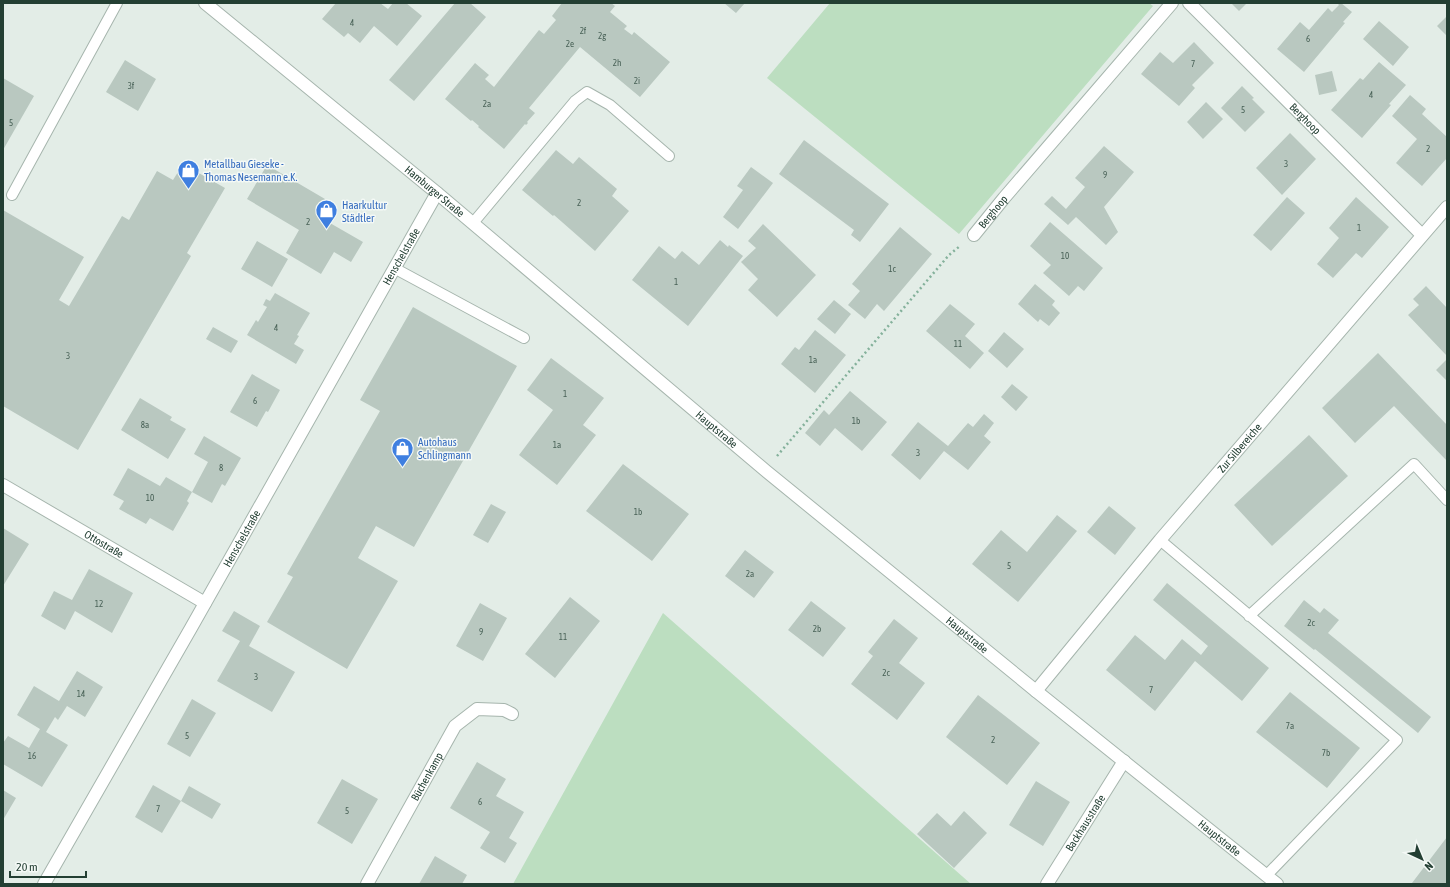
<svg xmlns="http://www.w3.org/2000/svg" width="1450" height="887" font-family="'Asap Condensed',sans-serif">
<style>
.green{fill:#bcdec0}
.building{fill:#b9c8c0}
.lines{fill:none;stroke-linecap:round;stroke-linejoin:round}
.service-casing{stroke:#a6b5ad;stroke-width:12}
.minor-casing{stroke:#a6b5ad;stroke-width:14}
.tertiary-casing{stroke:#a6b5ad;stroke-width:14}
.path{stroke:#84b19b;stroke-width:2.5;stroke-dasharray:2 3;stroke-linecap:butt}
.service{stroke:#fff;stroke-width:10}
.minor{stroke:#fff;stroke-width:12}
.tertiary{stroke:#fff;stroke-width:12}
.labels{text-anchor:middle;stroke-width:3;stroke-linejoin:round;paint-order:stroke}
.number-label{font-size:9px;fill:#486156}
.street-label{font-size:11px;fill:#233f33;stroke:#f4f9f6}
.shop-label{font-size:11px;fill:#366cbe;stroke:#f4f9f6;text-anchor:start}
</style>
<rect width="100%" height="100%" fill="#e3ede7"/>
<path class="green" d="M830,3H1149L1153,6L959,234L767,78Z
M663,613L971,884H513Z"/>
<path class="building" d="M336,3H380L388,9L393,3H406L422,16L397,46L374,26L360,43L348,33L344,37L322,19Z
M455,3H470L486,17L414,101L389,80Z
M562,3H611L615,6L610,12L627,26L624,29L632,35L634,32L670,62L640,97L580,47L529,108L535,113L527,122L528,123L526,125L525,124L504,149L478,127L479,126L472,120L471,121L445,99L475,63L489,75L485,79L494,87L539,30L544,34L556,20L552,16Z
M724,3H745L736,13Z
M1231,3H1247L1239,11Z
M1337,3H1341L1352,12L1343,22L1345,23L1304,72L1277,49L1300,22L1309,30L1328,8L1332,12L1339,5Z
M1447,16V36L1437,26Z
M1379,21L1409,47L1393,66L1363,39Z
M1194,42L1214,63L1192,85L1195,88L1179,106L1141,74L1160,52L1173,63Z
M125,60L156,79L138,111L106,92Z
M1379,62L1406,85L1389,104L1391,105L1362,138L1331,110L1360,78L1363,80Z
M1332,71L1337,91L1319,95L1315,75Z
M3,78L34,96L3,150Z
M1242,86L1254,98L1252,99L1265,112L1245,132L1221,108Z
M1410,95L1426,109L1422,114L1447,137V158L1422,186L1396,163L1417,139L1392,116Z
M1206,102L1223,119L1203,139L1187,122Z
M1290,133L1316,159L1282,195L1256,168Z
M804,140L889,204L860,242L851,235L854,230L779,174Z
M1104,146L1134,172L1104,207L1118,232L1106,245L1076,217L1068,225L1044,204L1052,196L1066,209L1085,187L1075,178Z
M556,150L573,164L579,157L617,189L612,196L629,211L595,251L554,215L553,216L522,190Z
M183,164L225,188L187,253L191,256L78,450L3,406V210L84,257L59,300L69,306L122,216L129,220L157,171L173,180Z
M267,165L325,199L316,215L363,242L351,262L334,252L321,274L286,253L299,230L247,199Z
M751,167L773,183L738,229L723,217L743,190L737,186Z
M1287,197L1305,213L1271,251L1253,235Z
M1356,197L1389,227L1362,258L1356,253L1333,278L1317,264L1339,238L1329,228Z
M1050,222L1103,268L1084,291L1078,286L1069,296L1043,273L1051,265L1030,246Z
M763,224L816,275L777,317L748,290L758,279L741,262L756,248L748,241Z
M900,227L932,254L884,311L877,304L865,319L848,305L860,291L852,284Z
M720,240L728,247L729,245L743,256L688,326L632,280L659,246L675,259L682,251L699,265Z
M257,241L288,259L272,287L241,269Z
M1035,284L1055,301L1052,305L1060,313L1049,326L1040,319L1038,322L1018,304Z
M1426,286L1447,308V356L1408,315L1419,305L1413,299Z
M275,293L310,313L297,335L299,336L294,344L304,350L296,364L247,335L256,320L258,322L267,307L263,305L266,299L270,301Z
M834,300L851,314L835,334L817,319Z
M950,304L975,324L965,336L984,353L970,369L926,331Z
M413,307L517,366L414,547L376,526L358,558L398,581L347,669L267,622L293,577L287,574L380,411L360,400Z
M213,327L238,341L231,353L206,339Z
M815,330L846,355L815,393L781,364L795,347L799,350Z
M1004,332L1024,349L1007,368L988,351Z
M1378,353L1447,425V461L1394,406L1355,443L1322,408Z
M551,358L604,398L583,425L596,435L557,485L519,455L553,410L527,390Z
M1447,359V381L1436,370Z
M252,374L280,390L268,412L266,411L257,427L230,412Z
M1012,384L1028,397L1016,411L1001,397Z
M850,391L887,422L862,451L835,428L820,446L805,433L824,410L829,415Z
M140,398L172,417L170,420L186,429L168,459L121,430Z
M984,414L994,423L984,436L991,442L968,470L944,451L920,480L891,455L918,422L948,446L968,423L973,427Z
M1309,435L1348,476L1272,546L1234,505Z
M204,436L241,458L225,486L222,484L212,503L192,492L208,462L194,454Z
M623,464L689,514L652,561L586,511Z
M128,468L160,486L166,477L192,492L187,501L189,503L173,531L150,518L146,524L119,509L124,501L113,495Z
M491,504L506,512L488,543L473,535Z
M1109,506L1136,528L1115,555L1087,532Z
M1057,515L1077,531L1018,602L972,564L1001,530L1027,552Z
M3,528L29,544L3,586Z
M745,550L774,572L754,598L725,576Z
M89,569L133,593L112,633L75,611L65,630L41,616L54,591L72,600Z
M1167,583L1269,668L1242,701L1195,661L1155,711L1106,670L1135,635L1165,660L1182,639L1201,655L1208,646L1153,600Z
M570,597L600,621L555,678L525,654Z
M1304,600L1320,613L1324,608L1339,620L1328,633L1431,717L1418,733L1315,649L1314,650L1284,626Z
M811,601L846,628L823,657L788,630Z
M480,603L507,618L483,661L456,646Z
M234,611L260,626L249,646L295,672L272,712L217,681L240,641L222,631Z
M894,619L918,638L899,663L925,683L897,720L851,684L873,656L868,652Z
M77,671L103,687L85,717L67,706L58,720L55,717L46,732L68,745L42,787L3,764V743L8,736L29,748L40,729L17,715L34,686L59,701Z
M1290,692L1360,748L1327,788L1256,732Z
M978,695L1040,743L1007,785L946,737Z
M192,699L216,713L190,757L167,744Z
M477,762L506,779L496,796L524,812L509,838L517,843L505,863L480,848L490,832L450,808Z
M342,779L378,799L352,844L317,823Z
M1036,781L1070,802L1043,846L1009,825Z
M153,785L181,801L162,833L135,817Z
M189,786L221,804L212,819L181,801Z
M3,790L16,798L3,820Z
M964,811L987,833L954,868L917,834L937,813L951,826Z
M1447,837V884H1414L1412,883Z
M435,856L467,875L462,884H419Z"/>
<g class="lines">
<defs>
<path id="service" d="M12,195L117,3
M473,223L575,101L587,92L610,105L669,156
M394,268L524,338
M1160,540L1397,740L1266,876
M1249,616L1414,464L1447,500"/>
<g id="minor">
<path id="s1" d="M1189,3L1422,235"/>
<path id="s2" d="M974,235L1004,198L1172,3"/>
<path id="s3" d="M3,485L205,603"/>
<path id="s4" d="M1036,691L1160,540L1447,207"/>
<path id="s5" d="M44,884L191,628L437,193"/>
<path id="s6" d="M367,884L455,726L477,709L504,710L512,714"/>
<path id="s7" d="M1047,884L1124,761"/>
</g>
<g id="tertiary">
<path id="s8" d="M205,3L437,193L766,471L1036,691L1277,884"/>
</g>
</defs>
<use href="#service" class="service-casing"/>
<use href="#minor" class="minor-casing"/>
<use href="#tertiary" class="tertiary-casing"/>
<path class="path" d="M777,456L949,255L960,246"/>
<use href="#service" class="service"/>
<use href="#minor" class="minor"/>
<use href="#tertiary" class="tertiary"/>
</g>
<defs>
<symbol id="shop-pin" viewBox="-11 -11 22 30"><path d="M0 17L-7.5 6A9.5 9.5 0 1 1 7.5 6Z" fill="#3f7fe0" stroke="#f4f9f6"/><path d="M-5-2.5h2.3a2.7 3.5 0 0 1 5.4 0H5L5.5 6h-11ZM-1.5-2.5h3a1.5 2.3 0 0 0-3 0Z" fill="#fff"/></symbol>
</defs>
<g fill-rule="evenodd">
<use href="#shop-pin" x="176" y="158" width="25" height="34"/>
<use href="#shop-pin" x="314" y="198" width="25" height="34"/>
<use href="#shop-pin" x="390" y="436" width="25" height="34"/>
</g>
<g class="labels">
<g class="number-label">
<text x="352" y="26">4</text>
<text x="583" y="34">2f</text>
<text x="602" y="39">2g</text>
<text x="1308" y="42">6</text>
<text x="570" y="47">2e</text>
<text x="617" y="66">2h</text>
<text x="1193" y="67">7</text>
<text x="637" y="84">2i</text>
<text x="131" y="89">3f</text>
<text x="1371" y="98">4</text>
<text x="487" y="107">2a</text>
<text x="1243" y="113">5</text>
<text x="11" y="126">5</text>
<text x="1428" y="152">2</text>
<text x="1286" y="167">3</text>
<text x="1105" y="178">9</text>
<text x="579" y="206">2</text>
<text x="308" y="225">2</text>
<text x="1359" y="231">1</text>
<text x="1065" y="259">10</text>
<text x="892" y="272">1c</text>
<text x="676" y="285">1</text>
<text x="276" y="331">4</text>
<text x="958" y="347">11</text>
<text x="68" y="359">3</text>
<text x="813" y="363">1a</text>
<text x="565" y="397">1</text>
<text x="255" y="404">6</text>
<text x="856" y="424">1b</text>
<text x="145" y="428">8a</text>
<text x="557" y="448">1a</text>
<text x="918" y="456">3</text>
<text x="221" y="471">8</text>
<text x="150" y="501">10</text>
<text x="638" y="515">1b</text>
<text x="1009" y="569">5</text>
<text x="750" y="577">2a</text>
<text x="99" y="607">12</text>
<text x="1311" y="626">2c</text>
<text x="817" y="632">2b</text>
<text x="481" y="635">9</text>
<text x="563" y="640">11</text>
<text x="886" y="676">2c</text>
<text x="256" y="680">3</text>
<text x="1151" y="693">7</text>
<text x="81" y="697">14</text>
<text x="1290" y="729">7a</text>
<text x="187" y="739">5</text>
<text x="993" y="743">2</text>
<text x="1326" y="756">7b</text>
<text x="32" y="759">16</text>
<text x="480" y="805">6</text>
<text x="158" y="812">7</text>
<text x="347" y="814">5</text>
</g>
<g class="street-label">
<text dy="4" stroke="none"><textPath href="#s1" startOffset="164">Berghoop</textPath></text>
<text dy="4" stroke="none"><textPath href="#s8" startOffset="297">Hamburger Straße</textPath></text>
<text dy="4" stroke="none"><textPath href="#s2" startOffset="30">Berghoop</textPath></text>
<text dy="4" stroke="none"><textPath href="#s5" startOffset="722">Henschelstraße</textPath></text>
<text dy="4" stroke="none"><textPath href="#s8" startOffset="666">Hauptstraße</textPath></text>
<text dy="4" stroke="none"><textPath href="#s4" startOffset="317">Zur Silbereiche</textPath></text>
<text dy="4" stroke="none"><textPath href="#s5" startOffset="398">Henschelstraße</textPath></text>
<text dy="4" stroke="none"><textPath href="#s3" startOffset="117">Ottostraße</textPath></text>
<text dy="4" stroke="none"><textPath href="#s8" startOffset="990">Hauptstraße</textPath></text>
<text dy="4" stroke="none"><textPath href="#s6" startOffset="123">Büchenkamp</textPath></text>
<text dy="4" stroke="none"><textPath href="#s7" startOffset="72">Backhausstraße</textPath></text>
<text dy="4" stroke="none"><textPath href="#s8" startOffset="1314">Hauptstraße</textPath></text>
</g>
<g class="shop-label">
<text x="204" y="168">Metallbau Gieseke -<tspan x="204" dy="13">Thomas Nesemann e.K.</tspan></text>
<text x="342" y="209">Haarkultur<tspan x="342" dy="13">Städtler</tspan></text>
<text x="418" y="446">Autohaus<tspan x="418" dy="13">Schlingmann</tspan></text>
</g>
</g>
<rect width="1450" height="887" fill="none" stroke="#233f33" stroke-width="8"/>
<g transform="translate(1422 859) rotate(136)" stroke="#f4f9f6" stroke-width="3" paint-order="stroke">
<path d="M0-3L7 15L0 10L-7 15Z" fill="#233f33"/>
<text y="-6" font-size="11" font-weight="bold" text-anchor="middle" fill="#233f33">N</text>
</g>
<path d="M10 871v6h76v-6" fill="none" stroke="#233f33" stroke-width="2"/>
<text x="16" y="871" font-size="12" fill="#233f33" stroke="#f4f9f6" stroke-width="3" paint-order="stroke">20 m</text>
</svg>
